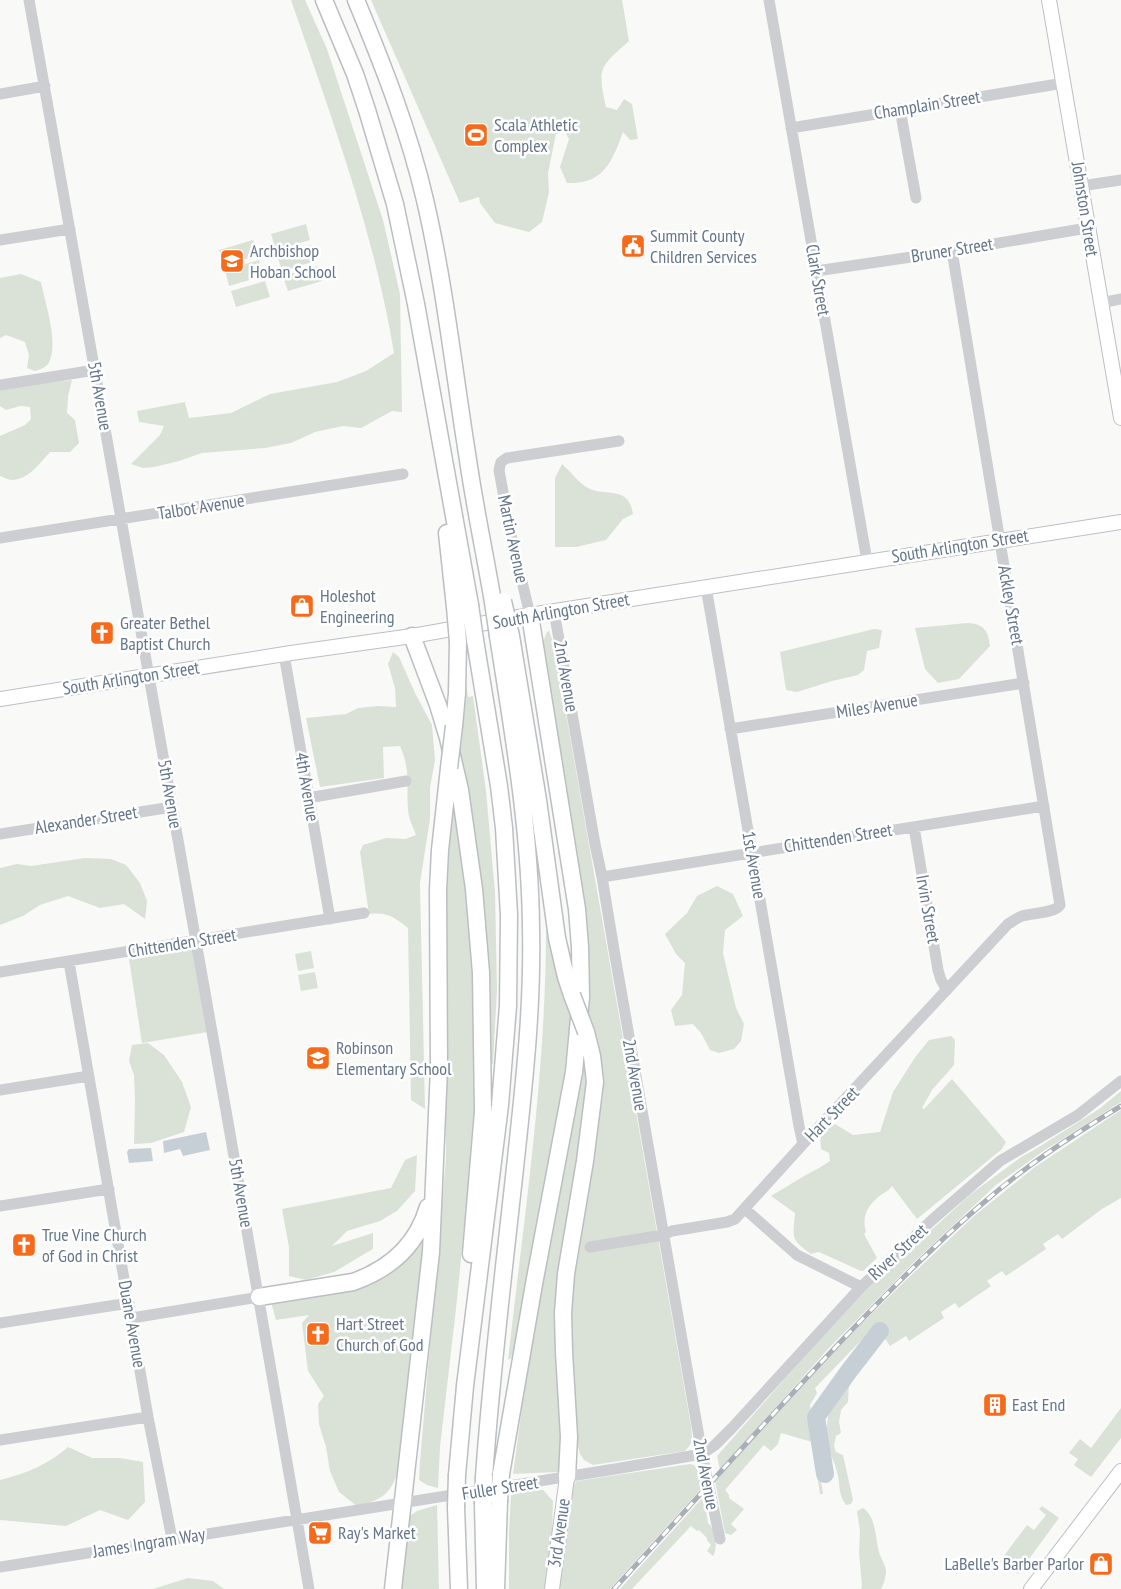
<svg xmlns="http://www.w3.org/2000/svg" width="1121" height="1589" font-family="'PT Sans Narrow',sans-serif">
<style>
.green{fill:#dae2d7}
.water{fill:#c5cfd5}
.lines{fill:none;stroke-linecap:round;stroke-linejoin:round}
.river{stroke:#c5cfd5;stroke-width:18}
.major-casing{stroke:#bcbfc4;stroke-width:16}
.highway-casing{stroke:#bbbec2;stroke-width:19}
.minor{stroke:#ccced2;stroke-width:11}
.major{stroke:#fff;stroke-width:14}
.highway{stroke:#fff;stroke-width:16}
.rail-casing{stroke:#aaafb7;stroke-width:5}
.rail{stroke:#fff;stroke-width:3;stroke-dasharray:9;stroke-linecap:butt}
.highway-bridge-casing{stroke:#bbbec2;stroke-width:19;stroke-linecap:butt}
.highway-bridge{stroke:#fff;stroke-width:16}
.labels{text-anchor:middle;stroke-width:5;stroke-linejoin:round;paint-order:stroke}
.street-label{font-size:18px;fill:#65758b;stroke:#fff}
.poi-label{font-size:18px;fill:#65758b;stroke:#fff;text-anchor:start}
</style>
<rect width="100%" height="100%" fill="#f9f9f7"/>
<path class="green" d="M291,0H305L327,49L383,220L400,294L402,412L392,411L361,428L343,426L315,432L291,443L265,448L202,453L179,461L154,467L143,468L131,464L160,435L164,426L139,422L137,411L185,402L189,418L231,413L270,394L337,382L366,371L394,353C374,232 331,116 291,0Z
M371,0H622L629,41C600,67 597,67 606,107L617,110L624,99L632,104L638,139L630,140L623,132C612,162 603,185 567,183L560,167L569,139L565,132L556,134L548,173L549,192L542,222L529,232L495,223L480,203L479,197L460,203Z
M306,224L310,240L276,250L271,234Z
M253,240L258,255L224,266L219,250Z
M311,245L316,261L282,271L277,255Z
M259,260L263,276L229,286L225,270Z
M317,266L322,281L288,291L283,276Z
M21,274L41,282C45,303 58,340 50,360C48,367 41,369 35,371L27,368L29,355L25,342L6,335L0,338V278Z
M265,281L270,297L236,307L231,291Z
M72,380L68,396L67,413L75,420L79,443L70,452H50C40,463 28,480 12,480C8,480 3,477 0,476V436L25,425L31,419L30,407L20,406L6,410L0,406V390L8,386Z
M562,464C569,470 581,485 588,488C606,497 629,485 633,514L623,519L606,540L576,547H555V478Z
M967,623C984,624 988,630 990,646L959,679L938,683L925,669L915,628Z
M874,629L882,630L879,648L867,651L864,670L858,675L832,681L797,692L786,690L780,652Z
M549,631L554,645L691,1426C692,1438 694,1442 685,1451L593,1465L584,1460L580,1454L576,1438L571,1359V1285L603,1095V1070L591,1019L588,1013L577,851L544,649L543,642L547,632Z
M393,652L399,657L415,693L432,725L435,760L430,788V819L420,883L425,1109L411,1100L408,928C394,917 388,912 369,914L360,852L363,845L386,838L405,839L416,835C413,827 408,817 408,809C406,783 411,771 400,746L383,747L384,778L320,787L306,718L346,714L358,708L378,706L396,707L395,688L388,664Z
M464,671L468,697L473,696L486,791L495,892L497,989L493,1064L488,1063L469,798L459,749Z
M453,790L459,813L473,948L476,1104L457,1300L440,1447L438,1488L427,1485L419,1480L420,1461L446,1158L444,945L447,835Z
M85,858L111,859L126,865L140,883L147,901L145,919L124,904L100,908L68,896L40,905L23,916L0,925V868L17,864L31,866Z
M717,886L733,894L743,916L725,930L723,953L736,1008L744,1024L741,1041L734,1049L719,1053L710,1050L701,1033L693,1024L675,1026L671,1010L682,995L685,963L676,954L665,934L687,913L697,896Z
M546,929L553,937L571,1010L559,1124L520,1327L511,1358L508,1360C524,1217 546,1074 546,929Z
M192,947L208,1032L142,1043L129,959Z
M311,951L314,968L298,971L295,954Z
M315,972L318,988L301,991L298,975Z
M951,1036L955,1040L954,1065L932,1090L922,1108L924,1109L952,1079L1006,1142L1002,1149L917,1219L892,1186C887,1193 882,1193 876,1199C866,1208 862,1219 866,1232L864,1234L877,1258L863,1271H861L819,1252L811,1254C790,1239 793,1238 795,1213L771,1196L804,1176L819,1168L830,1161L829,1153L821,1149L820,1134L835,1124L853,1135L880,1132L893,1092L916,1056L929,1040Z
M148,1043L164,1055L182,1082L191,1107L184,1132L151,1143L134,1144L135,1101L134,1075L129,1061L132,1045Z
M583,1049L589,1097L561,1253L564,1463L558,1472L513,1474L529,1356Z
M1121,1091V1102L1042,1152L996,1185L913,1263L828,1349L720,1470L717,1456L852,1302L971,1194L1021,1157L1034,1150L1099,1109Z
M1121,1110V1198L1102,1209L1062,1239L1058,1234L1043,1244L1046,1249L1006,1276L1002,1271L987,1281L991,1286L959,1308L955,1303L941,1312L944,1318L909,1341L906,1336L890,1346L876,1325L815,1388L817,1393L810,1405L823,1494H820L812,1442L781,1433L778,1444L771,1451L764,1445L725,1490L729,1495V1498L744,1509L731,1524L737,1530L731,1535L725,1533L715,1481L791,1397L856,1329L905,1281L974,1216L1035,1167Z
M417,1155L415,1191L397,1211L380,1221L347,1231L332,1246L373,1233V1249L334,1272L306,1280L289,1276V1247L282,1209L391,1188L405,1160Z
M424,1233H429L397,1474C389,1497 379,1499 358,1507L339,1492L330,1471L326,1447L319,1424L318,1404L324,1396L308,1371L302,1323L309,1315L276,1320L271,1302L352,1287Z
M849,1383L848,1402L841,1410L839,1422L841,1433L836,1436L834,1446L836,1452L843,1455L853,1500L851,1504L846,1505C837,1491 841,1486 837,1472C835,1463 830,1454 828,1446C825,1432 828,1400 839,1389C842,1387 846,1385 849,1383Z
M1121,1408V1438L1091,1477L1074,1465L1078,1459L1069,1453L1080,1439L1091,1448Z
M68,1447L92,1458H120L143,1462L145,1502L128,1520L100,1510L66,1526L0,1520V1480C25,1474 49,1464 68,1447Z
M690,1464L694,1465L699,1473L702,1488L610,1589H559L573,1486L577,1481Z
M526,1489L543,1490L553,1501L552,1536L545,1589H509V1533L511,1495Z
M704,1496L708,1523C716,1529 718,1549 713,1556L707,1551L711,1545L707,1540V1538L699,1530L697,1531L691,1526L632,1589H620Z
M437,1505L439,1589H401L410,1516L417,1511Z
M1042,1506L1059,1518L1018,1574L1000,1561L1027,1525L1034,1530L1046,1515L1039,1509Z
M863,1508C877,1517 875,1541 880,1555C882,1560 885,1565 886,1570C886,1576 884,1584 881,1589H861L862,1585L859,1552L860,1531L857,1511Z
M188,1578L213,1581L224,1589H153Z"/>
<path class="water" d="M206,1132L210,1150L183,1156L180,1149L164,1153L163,1141Z
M151,1148L153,1161L129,1163L127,1152L129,1149Z"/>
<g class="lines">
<path class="river" d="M825,1474L816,1417L849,1371L880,1331"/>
<defs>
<path id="major" d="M1049,0L1121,418
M0,699L291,653L412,636L530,615L1121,522
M552,1589L567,1477
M1031,1589L1121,1471"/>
<path id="highway" d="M324,0L355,74L367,110L395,204L416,304L470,605
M356,0C383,65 409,131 425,200C445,286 454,373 468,460C475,508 485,555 493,602
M447,533L455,607
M412,636L438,705L448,738L460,790L474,889L481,973L483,1112L471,1254
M511,636L538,800L557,938L566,977L572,995
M454,726L457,693L458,642
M259,1297L353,1282C390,1269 417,1245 428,1207
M501,1474L534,1284L574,1072L581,997L580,947L577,909L530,615
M457,1475L465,1386L500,1105L508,1006L509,915L504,828L499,786L475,640
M484,1477C491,1376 503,1277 514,1177C523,1093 533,1011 531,927C530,829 513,732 498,636
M567,1477L569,1437L564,1352L563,1313L566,1274L585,1161L595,1082L592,1056L586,1032
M483,1504L485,1589
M456,1507L459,1589
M393,1589L431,1252L439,1068L438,890L440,850L449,768
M496,1589L499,1501"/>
</defs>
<use href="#major" class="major-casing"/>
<use href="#highway" class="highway-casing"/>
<path class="minor" d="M29,0L228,1122L309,1589
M769,0L867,561
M0,94L45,86
M900,109L916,198
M791,128L1064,83
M1081,186L1121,180
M0,240L70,229
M816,271L952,251L1087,228
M1101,303L1121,299
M0,385L95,370
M0,538L403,474
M706,587L799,1126L803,1144
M554,611L595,844L602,877L614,950L702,1454L720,1539
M530,615L510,531L499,470L501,462L507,458L619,441
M284,654L330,919
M730,729L1024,683
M308,798L406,781
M914,827L938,970L941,980L947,990
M0,834L172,807
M602,877L1044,806
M69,962L148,1417L172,1539
M0,972L364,913
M0,1090L89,1076
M0,1206L109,1189
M745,1209L797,1255L861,1287
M590,1247L663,1235L672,1231L727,1222L735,1219L803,1144L1008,924C1013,921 1017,918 1022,916C1032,913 1055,913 1060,905L952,251
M132,1318L259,1297
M0,1323L129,1303
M0,1440L148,1417
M0,1567L615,1469L702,1454L715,1445L732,1428L861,1287L932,1220L1000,1161L1078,1115L1121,1081"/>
<use href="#major" class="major"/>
<use href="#highway" class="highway"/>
<defs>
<path id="rail" d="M614,1589C692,1504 768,1418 847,1335C890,1290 934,1245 982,1204C1025,1166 1073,1135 1121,1106"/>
</defs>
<use href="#rail" class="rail-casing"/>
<use href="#rail" class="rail"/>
<defs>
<path id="highway-bridge" d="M503,601L511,636
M493,602L498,636
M470,605L475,640
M455,607L458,642
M449,768L454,726
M572,995L586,1032
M499,1501L501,1474
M483,1504L484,1477
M456,1507L457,1475"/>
</defs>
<use href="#highway-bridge" class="highway-bridge-casing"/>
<use href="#highway-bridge" class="highway-bridge"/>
</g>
<defs>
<symbol id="stadium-square" viewBox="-11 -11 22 22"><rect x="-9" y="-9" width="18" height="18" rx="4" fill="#f56b1b" stroke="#fff"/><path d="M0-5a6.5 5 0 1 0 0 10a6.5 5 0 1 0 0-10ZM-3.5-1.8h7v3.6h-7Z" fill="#fff"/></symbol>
<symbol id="civic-square" viewBox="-11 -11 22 22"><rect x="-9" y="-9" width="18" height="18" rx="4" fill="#f56b1b" stroke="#fff"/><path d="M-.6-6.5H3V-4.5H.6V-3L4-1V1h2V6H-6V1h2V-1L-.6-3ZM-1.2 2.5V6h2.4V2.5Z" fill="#fff"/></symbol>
<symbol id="school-square" viewBox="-11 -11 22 22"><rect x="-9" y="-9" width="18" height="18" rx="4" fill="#f56b1b" stroke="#fff"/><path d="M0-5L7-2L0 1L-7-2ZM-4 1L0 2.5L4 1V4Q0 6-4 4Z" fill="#fff"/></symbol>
<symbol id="shop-square" viewBox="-11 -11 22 22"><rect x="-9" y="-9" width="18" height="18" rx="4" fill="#f56b1b" stroke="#fff"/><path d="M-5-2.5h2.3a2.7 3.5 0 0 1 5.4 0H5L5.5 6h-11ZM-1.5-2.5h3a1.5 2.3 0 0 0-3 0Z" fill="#fff"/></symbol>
<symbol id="church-square" viewBox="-11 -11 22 22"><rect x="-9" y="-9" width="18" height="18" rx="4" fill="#f56b1b" stroke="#fff"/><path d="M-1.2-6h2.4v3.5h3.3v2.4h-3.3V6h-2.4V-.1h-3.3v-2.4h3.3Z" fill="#fff"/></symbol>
<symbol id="building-square" viewBox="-11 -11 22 22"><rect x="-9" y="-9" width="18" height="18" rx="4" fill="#f56b1b" stroke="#fff"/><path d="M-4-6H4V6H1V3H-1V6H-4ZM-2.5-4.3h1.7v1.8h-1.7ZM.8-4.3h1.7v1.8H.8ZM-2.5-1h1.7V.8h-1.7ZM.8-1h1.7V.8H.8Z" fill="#fff"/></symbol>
<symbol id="supermarket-square" viewBox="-11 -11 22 22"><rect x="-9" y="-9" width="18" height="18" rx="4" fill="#f56b1b" stroke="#fff"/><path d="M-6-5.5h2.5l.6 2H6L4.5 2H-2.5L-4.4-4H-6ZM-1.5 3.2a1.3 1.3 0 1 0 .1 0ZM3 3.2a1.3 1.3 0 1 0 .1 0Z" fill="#fff"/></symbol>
</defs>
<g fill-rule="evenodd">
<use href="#stadium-square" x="462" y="121" width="28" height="28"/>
<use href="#civic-square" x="619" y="232" width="28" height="28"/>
<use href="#school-square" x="218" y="247" width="28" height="28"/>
<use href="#shop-square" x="288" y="592" width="28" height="28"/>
<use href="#church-square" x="88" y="619" width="28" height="28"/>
<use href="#school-square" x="304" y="1044" width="28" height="28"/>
<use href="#church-square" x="10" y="1231" width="28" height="28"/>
<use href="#church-square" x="304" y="1320" width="28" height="28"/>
<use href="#building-square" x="981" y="1391" width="28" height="28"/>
<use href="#supermarket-square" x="306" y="1519" width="28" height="28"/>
<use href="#shop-square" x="1087" y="1550" width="28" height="28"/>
</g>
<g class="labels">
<g class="street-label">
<text transform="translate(927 105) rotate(-9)" y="6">Champlain Street</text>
<text transform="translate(1085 209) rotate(81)" y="6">Johnston Street</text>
<text transform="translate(952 250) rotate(-9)" y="6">Bruner Street</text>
<text transform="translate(818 280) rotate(80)" y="6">Clark Street</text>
<text transform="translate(100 396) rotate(80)" y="6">5th Avenue</text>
<text transform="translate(201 507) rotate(-9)" y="6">Talbot Avenue</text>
<text transform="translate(513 539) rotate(78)" y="6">Martin Avenue</text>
<text transform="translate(960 546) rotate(-9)" y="6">South Arlington Street</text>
<text transform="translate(1011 605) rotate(80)" y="6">Ackley Street</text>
<text transform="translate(561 611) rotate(-10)" y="6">South Arlington Street</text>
<text transform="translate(566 676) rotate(80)" y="6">2nd Avenue</text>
<text transform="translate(131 678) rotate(-9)" y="6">South Arlington Street</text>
<text transform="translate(877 706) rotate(-9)" y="6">Miles Avenue</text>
<text transform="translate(307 787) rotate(80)" y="6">4th Avenue</text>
<text transform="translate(170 794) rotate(80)" y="6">5th Avenue</text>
<text transform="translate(86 820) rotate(-9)" y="6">Alexander Street</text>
<text transform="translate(838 838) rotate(-9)" y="6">Chittenden Street</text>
<text transform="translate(754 865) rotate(80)" y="6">1st Avenue</text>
<text transform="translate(928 909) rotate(80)" y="6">Irvin Street</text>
<text transform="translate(182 943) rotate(-9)" y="6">Chittenden Street</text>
<text transform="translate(635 1075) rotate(80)" y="6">2nd Avenue</text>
<text transform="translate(832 1114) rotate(-46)" y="6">Hart Street</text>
<text transform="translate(241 1193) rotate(80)" y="6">5th Avenue</text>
<text transform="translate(898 1252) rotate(-43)" y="6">River Street</text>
<text transform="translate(132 1324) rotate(80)" y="6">Duane Avenue</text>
<text transform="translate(706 1474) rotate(79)" y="6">2nd Avenue</text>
<text transform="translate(500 1488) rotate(-9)" y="6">Fuller Street</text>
<text transform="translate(559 1533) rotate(-82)" y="6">3rd Avenue</text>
<text transform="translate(149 1543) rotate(-9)" y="6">James Ingram Way</text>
</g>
<g class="poi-label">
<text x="494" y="131">Scala Athletic<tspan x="494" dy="21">Complex</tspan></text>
<text x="650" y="242">Summit County<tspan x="650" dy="21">Children Services</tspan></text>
<text x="250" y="257">Archbishop<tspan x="250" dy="21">Hoban School</tspan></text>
<text x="320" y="602">Holeshot<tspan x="320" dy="21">Engineering</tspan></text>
<text x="120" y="629">Greater Bethel<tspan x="120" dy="21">Baptist Church</tspan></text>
<text x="336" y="1054">Robinson<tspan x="336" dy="21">Elementary School</tspan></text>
<text x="42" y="1241">True Vine Church<tspan x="42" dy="21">of God in Christ</tspan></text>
<text x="336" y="1330">Hart Street<tspan x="336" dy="21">Church of God</tspan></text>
<text x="1012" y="1411">East End</text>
<text x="338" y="1539">Ray's Market</text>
<text x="1084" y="1570" text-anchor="end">LaBelle's Barber Parlor</text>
</g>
</g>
</svg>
